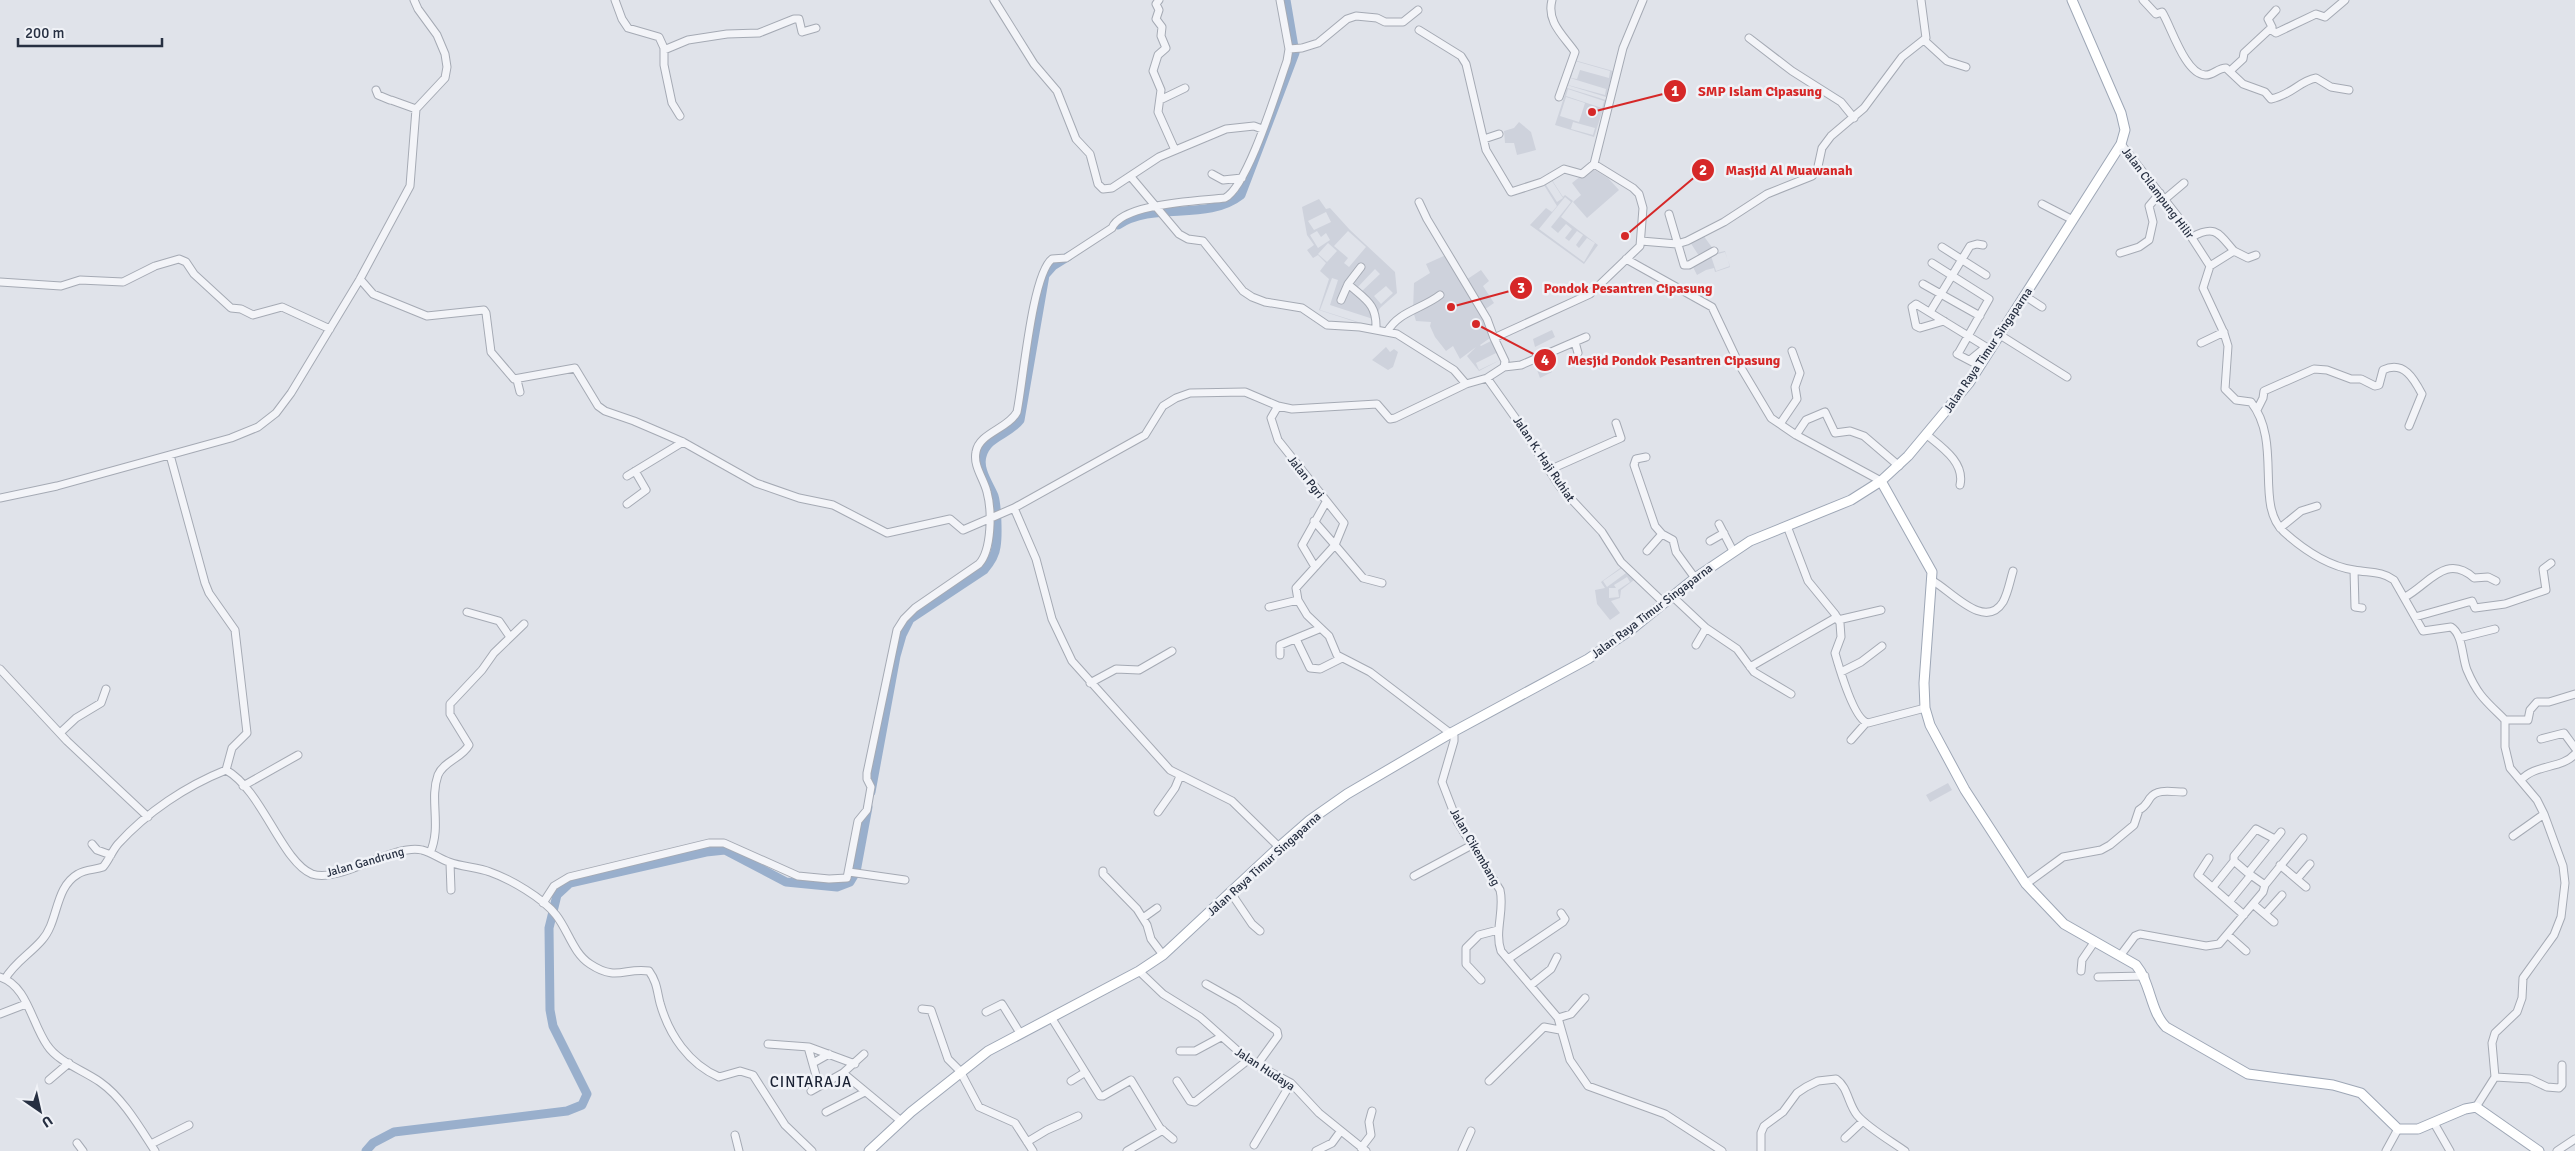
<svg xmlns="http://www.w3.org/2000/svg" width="2575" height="1151" font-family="Signika,sans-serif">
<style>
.built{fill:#ced2dc;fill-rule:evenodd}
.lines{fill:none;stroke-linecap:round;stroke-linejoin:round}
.river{stroke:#99afcc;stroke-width:9}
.minor-casing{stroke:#a5aab4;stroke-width:9}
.major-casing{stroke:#9ea7b6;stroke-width:11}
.minor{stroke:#f3f4f8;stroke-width:7}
.major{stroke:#fff;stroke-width:9}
.labels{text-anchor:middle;stroke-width:5;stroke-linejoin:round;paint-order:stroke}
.street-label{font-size:12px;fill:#273042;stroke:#f0f2f7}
.quarter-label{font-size:15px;letter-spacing:1px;fill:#1a2133;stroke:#f0f2f7}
.leader{fill:none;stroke:#d62828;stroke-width:2}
.callout-dot{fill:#d62828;stroke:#f0f2f7;stroke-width:2}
.mark-label{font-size:15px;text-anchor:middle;font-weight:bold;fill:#fff}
.callout-label{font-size:14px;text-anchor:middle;font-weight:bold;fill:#d62828;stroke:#f0f2f7;stroke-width:5;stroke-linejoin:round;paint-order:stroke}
</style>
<rect width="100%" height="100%" fill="#e0e3ea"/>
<path class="built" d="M1574,60L1613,71L1606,97L1567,85ZM1575,61L1610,71L1609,78L1580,70L1577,79L1571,78ZM1570,78L1606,89L1605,95L1568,85Z
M1567,88L1606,100L1594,137L1555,125ZM1568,89L1604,101L1602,108L1566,96ZM1566,97L1585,103L1579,122L1560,116ZM1573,122L1595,128L1593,135L1571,129Z
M1519,122L1531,132L1536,150L1517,155L1514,143H1505L1504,131L1514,128Z
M1591,168L1608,178L1619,190L1587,218L1573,202L1581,195L1572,183Z
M1552,180L1563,197L1565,195L1573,201L1561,217L1598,245L1584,264L1530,225L1546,208L1552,212L1557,206L1544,185ZM1552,181L1563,198L1557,202L1546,185ZM1565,197L1571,202L1551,227L1558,233L1566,224L1572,229L1565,238L1569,241L1577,231L1583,235L1576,245L1579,248L1587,238L1595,243L1584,262L1539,229Z
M1319,199L1326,209L1330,208L1350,230L1395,272L1397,293L1380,308L1371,327L1319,310L1329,279L1320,271L1326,263L1318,255L1313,258L1307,250L1314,245L1307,235L1302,207ZM1326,212L1331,222L1314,230L1308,221ZM1317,231L1321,237L1326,233L1330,240L1318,248L1310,235ZM1348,231L1366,247L1349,267L1344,263L1348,258L1334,246ZM1328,243L1337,251L1327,262L1318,254ZM1375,269L1380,274L1361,292L1357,288ZM1332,278L1338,280L1330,305L1373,319L1371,326L1320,310ZM1386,286L1393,293L1381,304L1374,296Z
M1703,235L1716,253L1725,251L1730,267L1715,272L1714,268L1706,270L1697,275L1692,265L1701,259L1690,242ZM1725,252L1730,266L1716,271L1711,256Z
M1446,255L1463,282L1481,270L1489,281L1483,286L1494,303L1481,312L1493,336L1480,345L1481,346L1493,340L1502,359L1479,371L1467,356L1476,347L1460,359L1453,346L1446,351L1435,337L1430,326L1431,322L1416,321L1413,311L1414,283L1430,273L1426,264ZM1496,353L1500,360L1479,370L1476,363Z
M1552,330L1555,337L1535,347L1533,339Z
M1386,347L1390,352L1394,349L1398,352L1393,367L1388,370L1372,360Z
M1549,361L1552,372L1540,378L1536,367Z
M1623,566L1634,580L1621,590L1620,598L1611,601L1620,613L1610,620L1597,604L1595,590L1605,588L1601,582ZM1622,568L1626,573L1607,587L1603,581ZM1627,577L1630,582L1618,590L1619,597L1609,598V588H1616L1614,585Z
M1948,783L1952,790L1930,802L1926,795Z"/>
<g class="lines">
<path class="river" d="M1118,225C1154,201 1207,222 1241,195L1295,53L1286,0
M871,792L896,656L902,635L910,619L984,570C990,563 995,556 996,547C998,536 997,506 994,496C989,484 978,469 982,456C987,436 1009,435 1020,420L1045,275L1053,266L1069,256
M366,1151L373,1143L394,1132L567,1111L582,1105L587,1094L553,1026L550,1010L549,928L557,895L570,883L706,852L725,850L786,882L837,887L850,882L856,872L868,807"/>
<defs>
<path id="minor" d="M615,0L622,19L628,28L659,37L664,48V65L672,103L680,116
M994,0L1034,64L1057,91L1076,139L1090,154L1098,184L1103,189L1112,188L1159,157L1226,129L1254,126L1262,129
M1159,0L1156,4L1159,10L1156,19L1162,27L1161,36L1166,48L1158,55L1153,71L1161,90L1158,112L1175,150
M1552,0C1546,22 1564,36 1575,52L1559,97
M2143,0L2156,14L2162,12C2171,26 2185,74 2205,75C2212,76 2218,68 2226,68L2243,84L2265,92L2271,99C2292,95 2299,81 2316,78L2331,87L2349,90
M2270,29L2276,33L2316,14L2325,17L2345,0
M1419,30L1461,56L1466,64L1486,150L1511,192L1542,182L1564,169L1582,174L1594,164
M1749,38L1792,71L1841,102L1854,118
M1924,40L1947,61L1966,67
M1289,49L1302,48L1318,43L1347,19L1356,16L1377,18L1385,22H1403L1418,10
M664,50L688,40L727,34L759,33L794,19H799L802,32L816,28
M2230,71L2243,59L2244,53L2272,27L2268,19L2276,10
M376,90L378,95L390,100
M391,100L416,109
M1160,100L1185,88
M1484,139L1499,134
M2121,144L2179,218L2210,266L2203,288L2224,333L2228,346L2225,389L2236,400L2251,402C2283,443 2254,505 2284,532C2303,549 2328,566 2354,570C2369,573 2382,571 2394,580L2423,631L2451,627C2463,634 2462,658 2467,670C2478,696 2486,701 2505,720V747L2510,768L2537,800L2544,814L2563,866L2565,883L2561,917L2554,935L2523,978L2522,998L2517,1012L2495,1033L2492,1043L2495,1077L2476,1107
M1212,174L1223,180L1242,178
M1131,177L1179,234L1188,239L1203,241L1243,291L1252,297L1265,302L1302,308L1327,325L1360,327L1397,334L1454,370L1466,384
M2165,199L2184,183
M1419,202L1427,219L1487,319L1494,338
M2042,204L2073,220
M1669,214L1684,265H1689L1714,251
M2192,237C2216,224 2219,234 2234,251
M1641,241L1677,244L1687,241L1724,222L1767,194L1812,176L1817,171L1822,148L1831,136L1864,108L1902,57L1926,38L1921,0
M1942,247L1986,275
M2120,253L2139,247L2149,240L2153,222L2149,206L2160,193
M1626,259L1712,307L1740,366L1771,418L1796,435L1881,481
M1932,263L1989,299L1959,352
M2210,266L2234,251L2248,258L2256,255
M1361,267L1348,284C1366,300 1377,304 1376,329
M360,279L373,294L427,316L484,310L486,313L491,352L514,379L575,368L598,406L605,411L634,421L683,442L756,483L799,498L833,505L887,533L950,519L963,530L1014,508L1036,559L1052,619L1072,661L1170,770L1232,801L1279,847
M0,282L61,286L80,280L123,282L155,266L179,259L186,262L194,274L231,308L241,309L253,315L282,307L330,329
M1923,284L1980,316
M2025,296L2042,307
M1341,300L1348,284
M1930,312L1970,246L1977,244L1983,245
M1944,321L1920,328L1916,326L1912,307L1916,304L1991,350
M1387,332C1399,311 1422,309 1440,295
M2000,335L2067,377
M1575,342L1578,353
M2201,343L2224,332
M1957,354L1980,366
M1970,360L1986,347
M1504,367L1521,365L1586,337
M1487,378L1519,423L1560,487L1602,532L1621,562L1664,603
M517,380L520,392
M1278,406L1271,418L1278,440L1344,523L1335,545L1363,578L1382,583
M2257,410L2263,398L2264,391L2314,369L2327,370L2351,379H2361L2375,386L2379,385L2383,370C2404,360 2414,379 2422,394L2409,426
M1780,424L1797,399L1795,387L1800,373L1792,351
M1796,435L1806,420L1825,412L1835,433L1850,431L1864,436L1899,466
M1927,435C1943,448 1965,463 1960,485
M170,455L205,583L209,593L235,630L247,733L232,748L226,770
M1646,457L1636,459L1634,465L1655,526L1662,534L1673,540L1676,552L1695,578
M1549,470L1621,438L1616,423
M627,476L683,442
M0,498L57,486L231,438L258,427L276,413L291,393L360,279L410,186L416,109L445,78L447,67L445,54L437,35L418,9L414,0
M627,504L646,490L635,471
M1014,508L1145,435L1163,406L1176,398L1190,393L1245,392L1278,406L1292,409L1377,404L1390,419L1395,418L1466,384L1487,378L1504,367L1505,361L1494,338L1590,294L1640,246L1643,208L1639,194L1633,188L1594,164L1623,48L1643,0
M1314,521L1335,545L1296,588L1298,600L1307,615L1329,636L1337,655L1370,672L1454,736V741L1442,782L1457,821L1500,890C1505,910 1494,931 1501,951L1558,1018L1570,1060L1588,1086L1665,1114L1722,1151
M1719,524L1733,551
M1787,526L1808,581L1835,614L1840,623L1841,637L1835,653C1839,667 1854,720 1868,723L1925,708
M2280,528L2301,511L2317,506
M1710,541L1724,533
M1647,551L1662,534
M1315,567L1302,545L1326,502
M2354,570L2355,607L2362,608
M1933,581C1951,591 1985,631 2003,602C2008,593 2010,581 2013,571
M1672,596L1706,628L1737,649L1754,672L1791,694
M2405,597C2429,584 2446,553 2474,578L2488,577L2496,581
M1269,607L1298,600
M467,612L499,621L510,637
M2415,617L2472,601L2475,608L2505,604L2546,590L2543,569L2551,563
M1838,620L1881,610
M2459,638L2495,629
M1296,639L1310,668L1320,669L1342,658
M1696,645L1706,628
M1280,655V645L1319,629
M1750,667L1837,617
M0,669L67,741L148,817
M1841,672L1861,662L1882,646
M1090,683L1116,669L1139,670L1172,651
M2505,720H2528L2530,710L2537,702H2549L2575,694
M60,733L76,718L101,703L106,689
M2541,739L2564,733L2575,748
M1851,740L1866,723
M2521,780C2535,764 2562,769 2575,754
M243,786L298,755
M1158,812L1175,788L1180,776
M2513,836L2544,814
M92,844L97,850L111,855
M430,853C442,826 429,800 438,775C444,761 462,758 469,745L450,714V704L482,670L494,653L524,624
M2209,858L2198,875L2244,915
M450,863L451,890
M2280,865L2306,887
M1103,871V874L1137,909L1147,925L1151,939L1163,955
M849,872L905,880
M2248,873L2234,861V856L2256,829L2275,839
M1414,876L1472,845
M2297,879L2310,864
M2026,884L2063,857L2101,850L2110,845L2134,825L2139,810C2146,806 2146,804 2150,798C2157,788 2173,792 2183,792
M2265,885L2248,873L2281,832
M2213,887L2234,861
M1231,893L1252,924L1260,931
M2229,902L2251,875
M543,903L554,886L569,877L709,843H724L798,876L829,879L847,878L858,821L867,810L871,787L867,779V773L897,630L904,619L915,608L979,564C992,550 992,510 987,492C984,479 973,466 976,452C979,433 1008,429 1017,412C1023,384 1032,274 1052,259L1066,258L1112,228C1122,203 1201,201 1225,198C1248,186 1277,89 1287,61L1289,49L1280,0
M2253,904L2274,922
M2265,914L2282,895
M1143,918L1157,908
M2228,935L2246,951
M2120,956L2135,936L2140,934L2206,946L2219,944L2263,892L2265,885L2303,838
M1508,959L1563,922L1565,919L1561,913
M1139,971L1163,994L1200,1017L1248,1060L1291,1083L1319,1113L1366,1151
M2081,971L2082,960L2095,941
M0,977C27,985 32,1024 47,1045C58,1062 83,1070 100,1082C123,1098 140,1128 155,1151
M2098,977L2145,976
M5,979C14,963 30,954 42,940C59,921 54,888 78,874C86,869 95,870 103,867C109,860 112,851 118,844C147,812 186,786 226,770C262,790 282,862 312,874C339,884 394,843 422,850C431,852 440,859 449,862C462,867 477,867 490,872C510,879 543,898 556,915C568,930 573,953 590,964C617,982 625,967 649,971C657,982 657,991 660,1003C669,1035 689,1064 719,1077L740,1071L753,1075L785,1125L812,1151
M1481,980L1466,964V948L1479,935L1498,930
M1206,984L1238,1002L1277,1031L1278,1036L1257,1065
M1531,985L1551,969L1557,957
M922,1009L931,1010L948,1059L960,1071L979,1107L1015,1123L1033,1151
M986,1012L1002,1004L1020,1033
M0,1014L26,1004
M1051,1017L1100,1096H1103L1131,1080L1160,1128L1173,1139
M1558,1018L1571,1014L1585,998
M768,1044L809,1047L855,1064
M808,1047L819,1086
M1180,1051H1195L1221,1037
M813,1063L829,1054
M843,1073L864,1054
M2495,1077L2530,1079L2547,1087L2559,1088L2562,1085V1065
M49,1080L69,1063
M1071,1081L1084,1073
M1177,1081L1190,1101L1195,1102L1248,1060
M1489,1081L1544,1027L1560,1030
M811,1091L843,1073L901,1121
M826,1112L865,1092
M2434,1123L2450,1151
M735,1135L739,1151
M1845,1138L1863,1121
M1027,1142L1047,1130L1078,1116
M77,1143L83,1151
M151,1144L189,1125
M1254,1145L1291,1083
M1361,1148L1371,1135L1369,1122L1372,1111
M1127,1151L1163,1130
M1316,1151L1332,1143L1340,1132
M1462,1151L1471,1131
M1761,1151V1133L1764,1126L1783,1112L1797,1093L1806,1087L1818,1081L1836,1079C1848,1087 1848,1104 1857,1115C1868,1128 1891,1141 1905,1151
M2386,1151L2398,1129
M2557,1151L2575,1139"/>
<path id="major" d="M1881,481L1932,572L1924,683L1925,708L1930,725L1965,790L2026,884L2064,924L2136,965C2151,983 2150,1011 2166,1027L2248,1074L2333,1085L2361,1093L2398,1129H2418L2465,1109L2476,1107L2539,1151
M869,1151L911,1112L988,1051L1139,971L1163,955L1279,847L1310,820L1347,794L1451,733L1588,659L1632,629L1695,578L1750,541L1851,500L1881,481L1908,456L1969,383L2121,144L2125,130L2121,113L2072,0"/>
</defs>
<use href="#minor" class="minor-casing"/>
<use href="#major" class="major-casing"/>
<use href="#minor" class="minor"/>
<use href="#major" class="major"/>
</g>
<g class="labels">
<g class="street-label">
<text transform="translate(2158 193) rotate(53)" y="4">Jalan Cilampung Hilir</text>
<text transform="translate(1988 350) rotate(-56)" y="4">Jalan Raya Timur Singaparna</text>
<text transform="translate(1544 459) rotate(56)" y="4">Jalan K. Haji Ruhiat</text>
<text transform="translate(1306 477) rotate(52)" y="4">Jalan Pgri</text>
<text transform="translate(1652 611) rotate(-37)" y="4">Jalan Raya Timur Singaparna</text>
<text transform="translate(1475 847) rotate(60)" y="4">Jalan Cikembang</text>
<text transform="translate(365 862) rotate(-16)" y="4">Jalan Gandrung</text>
<text transform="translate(1264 864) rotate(-42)" y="4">Jalan Raya Timur Singaparna</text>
<text transform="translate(1265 1069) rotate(33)" y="4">Jalan Hudaya</text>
</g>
<g class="quarter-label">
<text x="811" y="1087">CINTARAJA</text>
</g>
</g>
<path class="leader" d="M1592 112L1675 91M1625 236L1703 170M1451 307L1521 288M1476 324L1545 360"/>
<g class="callout-dot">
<circle cx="1592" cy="112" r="5"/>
<circle cx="1625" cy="236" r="5"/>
<circle cx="1451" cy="307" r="5"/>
<circle cx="1476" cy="324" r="5"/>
<circle cx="1675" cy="91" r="12"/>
<circle cx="1703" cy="170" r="12"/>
<circle cx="1521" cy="288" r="12"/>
<circle cx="1545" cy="360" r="12"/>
</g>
<g class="mark-label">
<text x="1675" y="96">1</text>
<text x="1703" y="175">2</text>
<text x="1521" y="293">3</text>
<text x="1545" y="365">4</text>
</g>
<g class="callout-label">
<text x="1760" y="96">SMP Islam Cipasung</text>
<text x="1789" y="175">Masjid Al Muawanah</text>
<text x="1628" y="293">Pondok Pesantren Cipasung</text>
<text x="1674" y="365">Mesjid Pondok Pesantren Cipasung</text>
</g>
<g transform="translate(40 1111) rotate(146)" stroke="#f0f2f7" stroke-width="4" paint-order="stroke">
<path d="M0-4L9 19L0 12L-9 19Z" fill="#273042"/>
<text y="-8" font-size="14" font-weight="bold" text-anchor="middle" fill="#273042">U</text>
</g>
<path d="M18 38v8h144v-8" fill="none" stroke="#273042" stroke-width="2.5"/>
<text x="25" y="38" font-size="15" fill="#273042" stroke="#f0f2f7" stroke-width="4" paint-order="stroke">200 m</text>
</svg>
